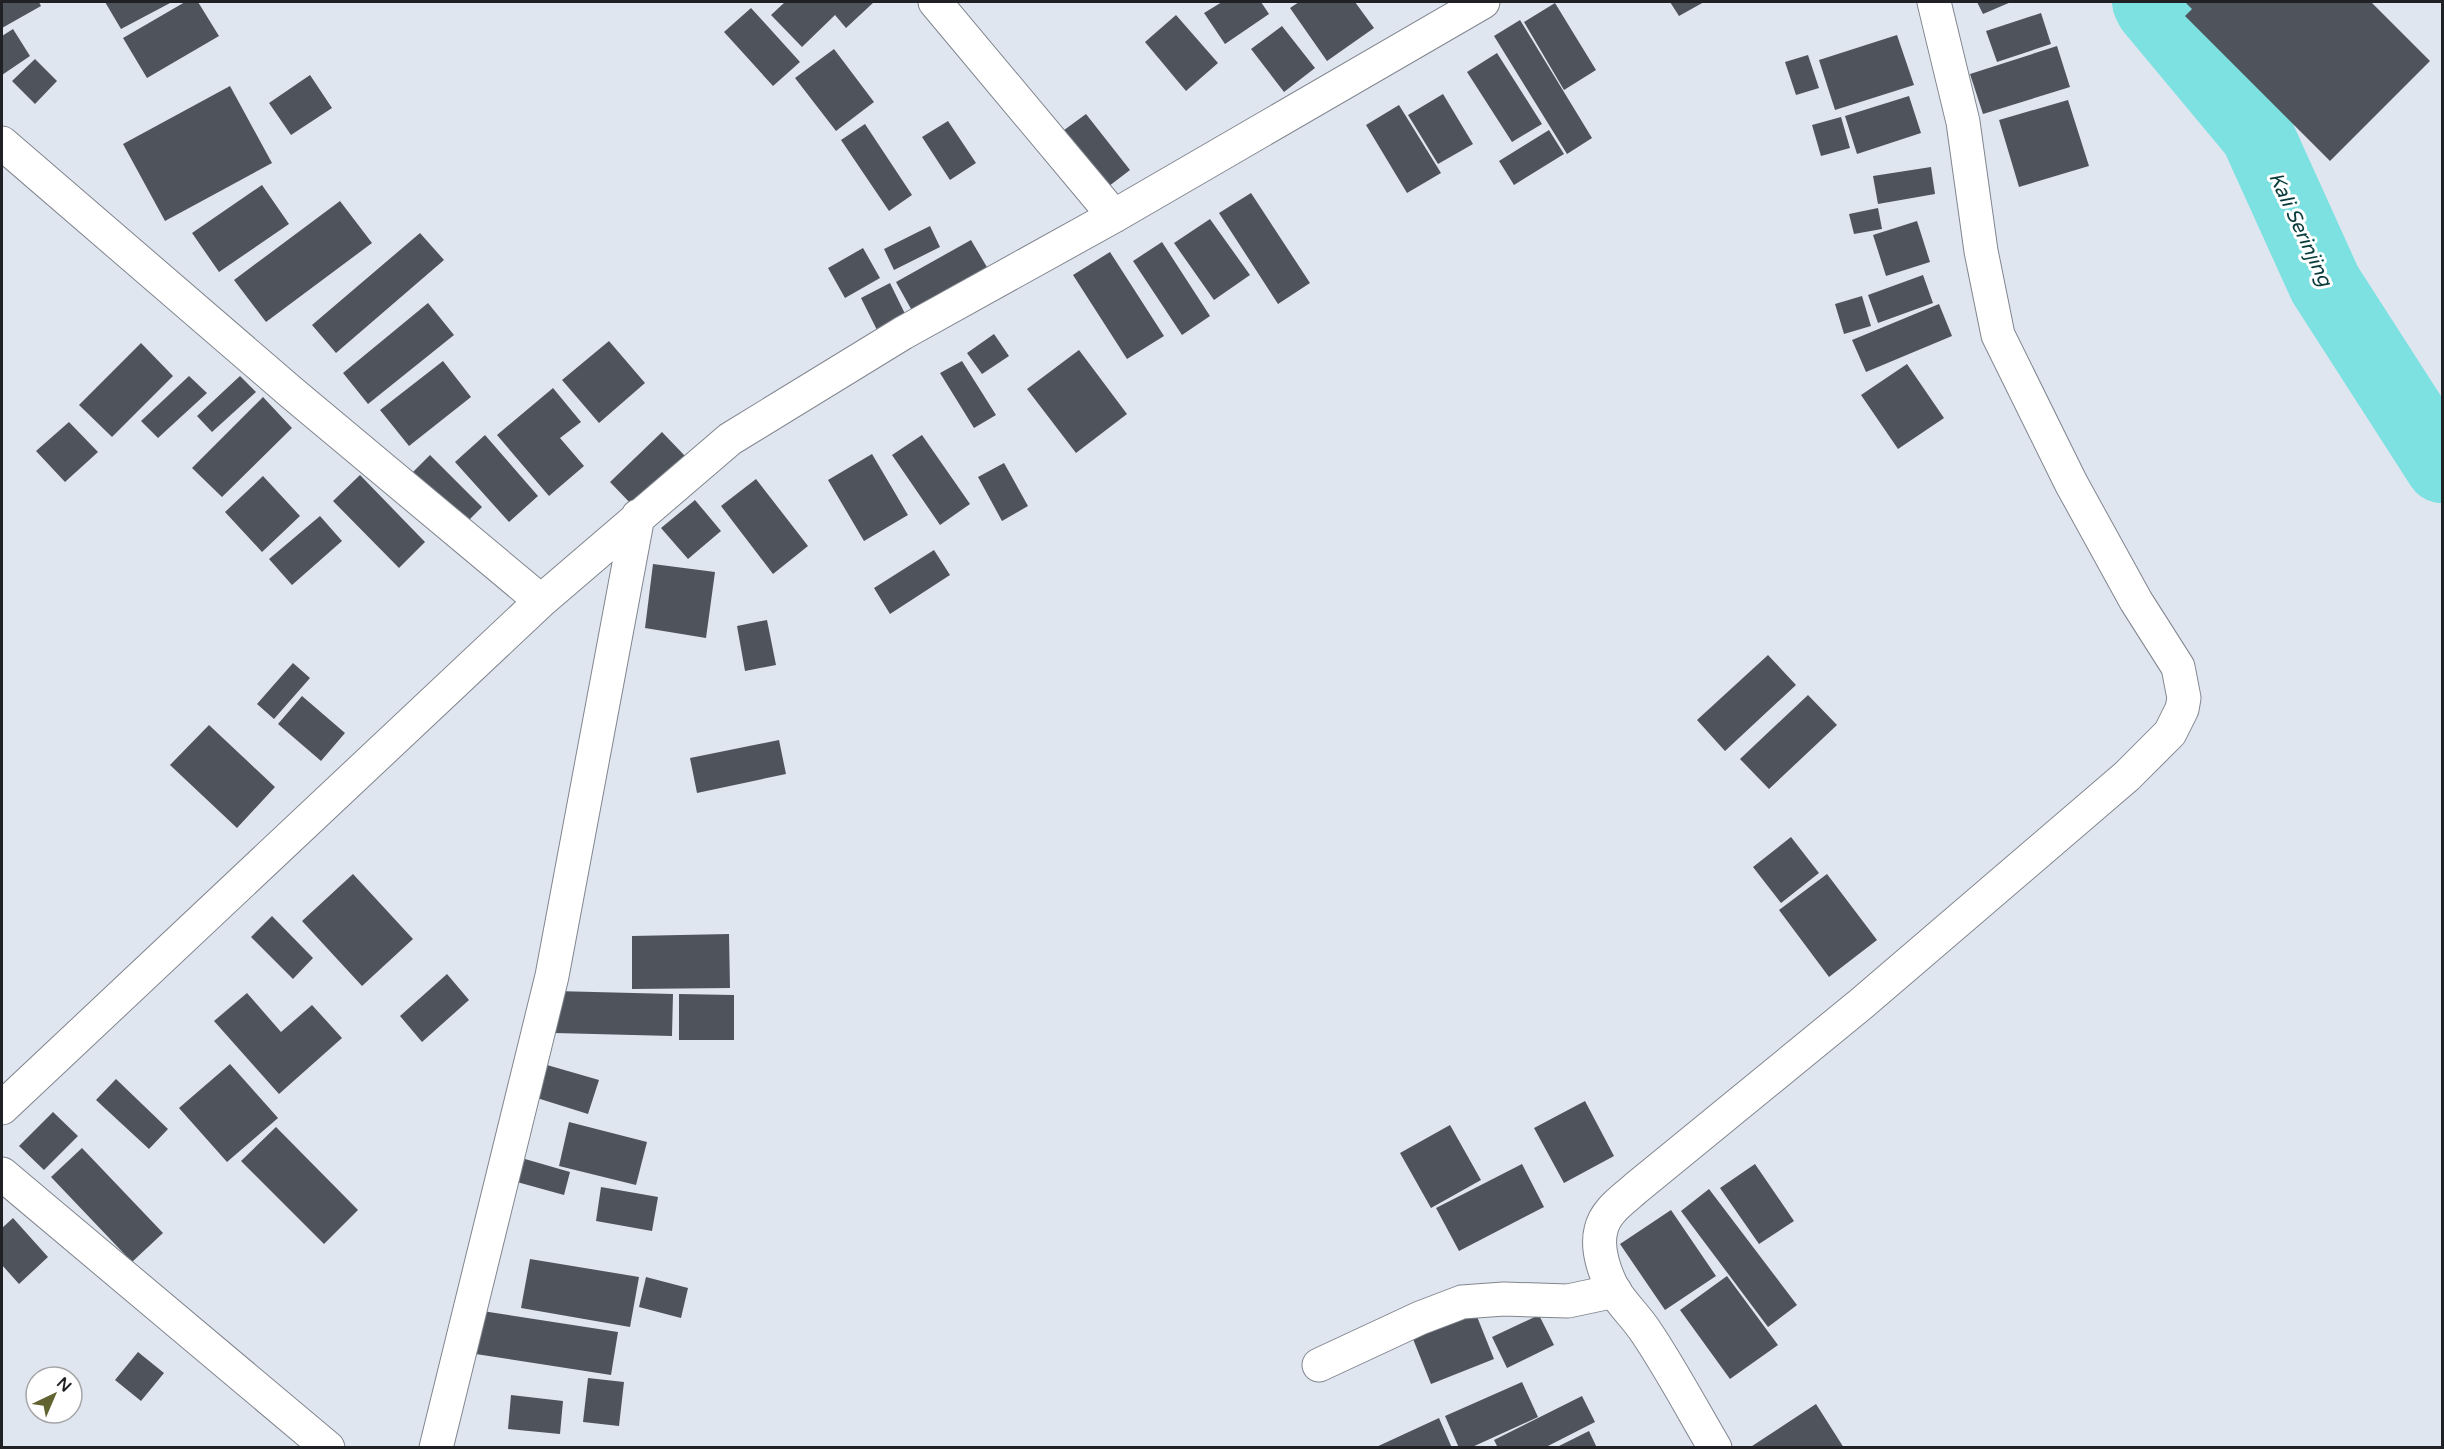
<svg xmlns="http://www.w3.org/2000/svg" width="2444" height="1449" font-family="'Varela Round',sans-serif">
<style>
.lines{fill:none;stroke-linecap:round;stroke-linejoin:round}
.river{stroke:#7de1e1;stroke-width:74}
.building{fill:#4f545c}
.minor-casing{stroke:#80858e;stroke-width:35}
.tertiary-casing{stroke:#80858e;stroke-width:35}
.minor{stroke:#fff;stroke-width:33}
.tertiary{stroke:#fff;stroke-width:33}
.labels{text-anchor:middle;stroke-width:6;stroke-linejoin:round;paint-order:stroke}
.water-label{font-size:20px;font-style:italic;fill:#0b3c3c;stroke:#fff}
</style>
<rect width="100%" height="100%" fill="#e0e6f0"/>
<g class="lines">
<path class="river" d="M2149,2L2152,8L2257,134L2325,284L2442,466"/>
</g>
<path class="building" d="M2,2H39L41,6L2,28Z
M105,2H172L121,29Z
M185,2H198L219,36L147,78L123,38Z
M785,2H874L846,28L835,15L802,47L771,15Z
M1222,2H1261L1269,14L1225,44L1204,13Z
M1299,2H1355L1374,28L1327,61L1290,8Z
M1670,2H1704L1679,16Z
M1977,2H2011L1983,14Z
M2185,2H2371L2430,61L2330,161L2185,16L2192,9Z
M1555,3L1596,70L1564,90L1524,22Z
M751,8L800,62L773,86L724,32Z
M2041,13L2051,44L1997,62L1986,31Z
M1176,15L1218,63L1186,91L1145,42Z
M1520,20L1592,138L1567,154L1494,36Z
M1282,26L1315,68L1284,92L1251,49Z
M13,29L30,56L2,75V36Z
M1897,35L1914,85L1835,110L1819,60Z
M2057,46L2070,87L1983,114L1970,74Z
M834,49L874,102L836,131L795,78Z
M1497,53L1542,124L1512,142L1467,72Z
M1808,55L1819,88L1796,95L1785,62Z
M35,59L57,81L35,104L12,81Z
M310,75L332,108L291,135L269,103Z
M230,86L272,163L165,221L123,144Z
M1443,94L1473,144L1438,164L1408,115Z
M1909,96L1921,133L1857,154L1845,116Z
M2068,100L2089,166L2019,187L1999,120Z
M1399,105L1441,173L1407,193L1366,125Z
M1086,114L1130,170L1100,193L1056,136Z
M1841,117L1850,148L1821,156L1812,125Z
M948,121L976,163L950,180L922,137Z
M865,124L912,195L889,211L841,140Z
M1549,130L1564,154L1514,185L1499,161Z
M1931,167L1935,194L1878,204L1873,176Z
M262,185L289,224L219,272L192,233Z
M1251,193L1310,283L1278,304L1219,213Z
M340,201L372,243L266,322L234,280Z
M1878,208L1882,229L1854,234L1849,214Z
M1210,219L1250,275L1214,300L1174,243Z
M1917,221L1930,262L1886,276L1873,235Z
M930,226L940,247L894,270L884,249Z
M420,233L444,260L336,353L312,325Z
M971,240L991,274L915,316L896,282Z
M1162,242L1210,316L1182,335L1133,261Z
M863,248L880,278L845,298L828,268Z
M1110,252L1164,336L1127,359L1073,275Z
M1923,275L1933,303L1878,323L1868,295Z
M890,283L909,322L880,336L861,298Z
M1862,296L1871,326L1844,334L1835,304Z
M428,303L454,335L368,404L343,373Z
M1939,304L1952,336L1866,372L1852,340Z
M994,334L1009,356L982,374L967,353Z
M609,341L645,383L599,423L562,380Z
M141,343L173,376L112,437L79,405Z
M1079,350L1127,414L1076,453L1027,389Z
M443,361L471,397L409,446L380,410Z
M962,361L996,415L974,428L940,373Z
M1907,364L1944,418L1898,449L1861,395Z
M189,376L207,393L158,438L141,421Z
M240,376L256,392L212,432L197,416Z
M553,388L581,422L560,438L584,466L549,496L497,435Z
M263,397L292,428L222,497L192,468Z
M69,422L98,452L65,482L36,451Z
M662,432L685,456L633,506L610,482Z
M485,435L538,496L509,522L455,462Z
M922,435L970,504L940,525L892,455Z
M872,454L908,515L864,541L828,480Z
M430,455L482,507L464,525L412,473Z
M1004,463L1028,506L1002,521L978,477Z
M360,475L425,542L399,568L333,501Z
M263,476L300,516L262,552L225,512Z
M756,479L808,546L773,574L721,506Z
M695,500L721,531L688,559L661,528Z
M320,516L342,541L292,585L269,559Z
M934,550L950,575L890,614L874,588Z
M653,564L715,572L706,638L645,628Z
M767,620L776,665L745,671L737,626Z
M1768,655L1796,685L1725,751L1697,720Z
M293,663L310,678L274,719L257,704Z
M1808,695L1837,725L1769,789L1740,759Z
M302,696L345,733L321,761L278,724Z
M209,725L275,787L237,828L170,765Z
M779,740L786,774L697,793L690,758Z
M1791,837L1819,873L1781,903L1753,867Z
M353,874L413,939L362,986L302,921Z
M1827,874L1877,940L1829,977L1779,910Z
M272,916L313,958L293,979L251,937Z
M729,934L730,988L632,989V936Z
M447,974L469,1000L422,1042L400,1016Z
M555,991L673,994L672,1036L554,1033Z
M247,993L281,1032L312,1005L342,1038L279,1094L214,1021Z
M679,994L734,995V1040H679Z
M230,1064L278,1118L227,1162L179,1108Z
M547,1065L599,1080L588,1114L537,1098Z
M116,1079L168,1129L149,1149L96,1100Z
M1585,1101L1614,1156L1564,1183L1534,1128Z
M53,1112L78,1136L44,1170L19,1146Z
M569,1122L647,1142L636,1185L559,1166Z
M1450,1125L1481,1180L1431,1208L1400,1153Z
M276,1127L358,1210L324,1244L241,1161Z
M82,1148L163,1233L132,1262L51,1177Z
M525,1159L570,1172L564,1195L517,1182Z
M1522,1164L1544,1207L1459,1251L1436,1208Z
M1755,1164L1794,1221L1759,1244L1720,1188Z
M601,1187L658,1197L652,1231L596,1221Z
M1709,1189L1797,1305L1768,1327L1681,1211Z
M1671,1210L1716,1276L1665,1310L1620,1244Z
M13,1218L48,1257L19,1284L2,1265V1228Z
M530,1259L639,1277L630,1327L521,1308Z
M1727,1276L1778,1345L1730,1379L1680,1310Z
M646,1277L688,1288L681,1318L639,1307Z
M476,1310L618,1332L611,1375L469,1353Z
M1476,1314L1494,1359L1431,1384L1413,1339Z
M1539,1315L1554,1345L1507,1368L1492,1337Z
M138,1352L164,1373L141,1401L115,1380Z
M588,1378L624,1382L619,1426L583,1422Z
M1522,1382L1538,1417L1470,1448H1459L1445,1416Z
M511,1395L563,1401L560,1434L508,1429Z
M1582,1396L1595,1422L1544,1448H1498L1494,1440Z
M1816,1404L1844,1448H1749Z
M1439,1418L1452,1448H1374Z
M1589,1431L1597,1448H1555Z"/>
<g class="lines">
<defs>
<path id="minor" d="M935,2L1114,216
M2,143L292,393L541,601
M2,1108L541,601L730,439L903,333L1114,216L1483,2
M2,1174L328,1448
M1319,1365L1420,1318L1462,1302L1504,1299L1568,1301L1615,1291
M436,1448L552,976L638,516"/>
<path id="tertiary" d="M1715,1448C1692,1409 1671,1369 1646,1332C1637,1318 1624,1306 1615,1292C1605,1275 1596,1249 1601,1230C1605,1211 1623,1200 1636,1188L1861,1004L2127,776L2170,733L2182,709L2184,698L2178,667L2136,601L2071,483L1998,335L1981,251L1963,122L1934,2"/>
</defs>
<use href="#minor" class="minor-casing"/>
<use href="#tertiary" class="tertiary-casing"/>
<use href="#minor" class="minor"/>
<use href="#tertiary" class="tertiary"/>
</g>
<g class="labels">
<g class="water-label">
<text transform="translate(2301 229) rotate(65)" y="7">Kali Serinjing</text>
</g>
</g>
<rect width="2444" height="1449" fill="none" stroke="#1f2124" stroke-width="6"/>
<g transform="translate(54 1395) rotate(44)"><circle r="28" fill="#ffffff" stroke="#a5a6a7" stroke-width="1.5"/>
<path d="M0-4.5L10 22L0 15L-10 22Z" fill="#616330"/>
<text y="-9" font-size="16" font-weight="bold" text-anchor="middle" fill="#1f2124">N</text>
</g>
</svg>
